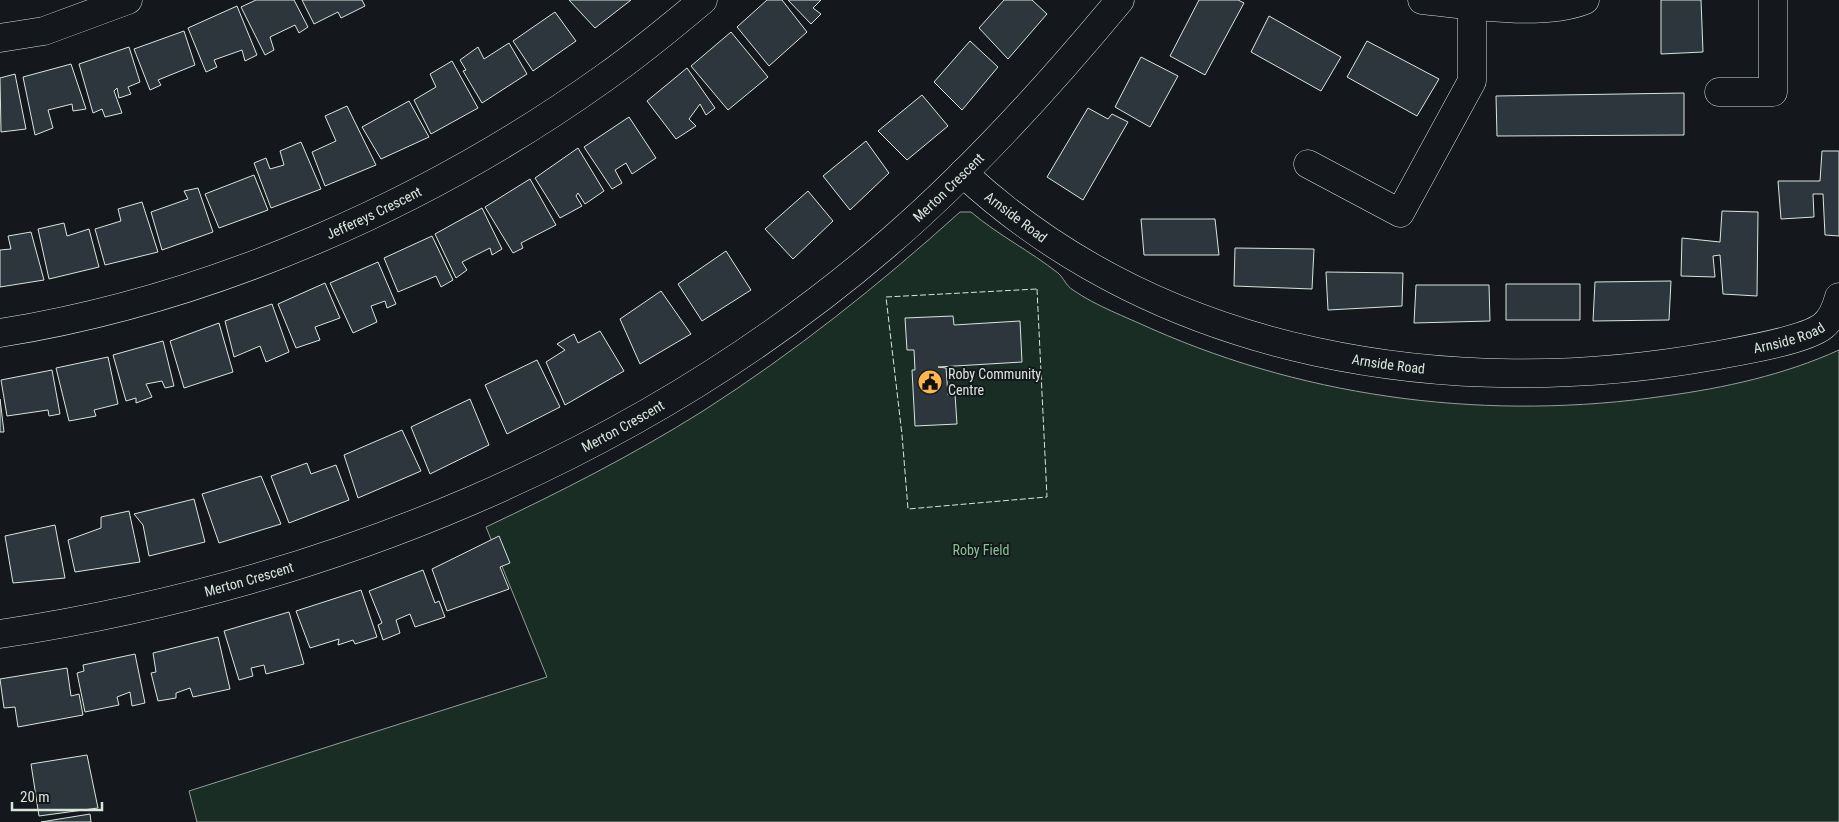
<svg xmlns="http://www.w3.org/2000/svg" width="1839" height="822" font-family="'Roboto Condensed',sans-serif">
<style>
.green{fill:#1a2d24;stroke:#939e99}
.building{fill:#2c363c;stroke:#d8e6dc}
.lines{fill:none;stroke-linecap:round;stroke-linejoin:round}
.minor-casing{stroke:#d8e6dc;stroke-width:29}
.minor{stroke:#14181c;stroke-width:28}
.fence{stroke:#d8e6dc;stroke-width:1;stroke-dasharray:6 2.5;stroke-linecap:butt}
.labels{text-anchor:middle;stroke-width:4;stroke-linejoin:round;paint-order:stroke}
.street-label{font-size:14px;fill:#d8e6dc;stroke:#14181c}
.poi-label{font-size:14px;fill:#d8e6dc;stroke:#14181c;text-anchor:start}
.park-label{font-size:14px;fill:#8ac095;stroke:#14181c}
</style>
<rect width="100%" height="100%" fill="#14181c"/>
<path class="green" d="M960,212H971C998,235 1030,251 1058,273C1064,278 1066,286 1073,290C1096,306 1126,317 1152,329C1313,400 1492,421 1665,396C1724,388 1784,375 1839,350V822H197L189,791L547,677L486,527C560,492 633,455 703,411C795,352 879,285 960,212Z"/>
<path class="building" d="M256,0H294L308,27L299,33L295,25L270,37L274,50L265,55L241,7Z
M302,0H362L365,6L341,18L338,12L314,24Z
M569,0H631L595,28Z
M767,0H782L807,32L769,66L737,27Z
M788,0H821L813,8L821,14L811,24Z
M1004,0H1032L1047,14L1008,59L979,28Z
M1199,0H1238L1244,3L1205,75L1170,56Z
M1661,0H1701L1703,52L1661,54Z
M237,6L257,55L245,61L242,50L214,60L217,67L206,72L188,28Z
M555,12L576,41L533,71L513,41Z
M1269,16L1341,57L1321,91L1251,52Z
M184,31L195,65L158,80L161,85L150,90L134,49Z
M731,32L768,77L728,110L691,66Z
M970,41L998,67L962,110L934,82Z
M1367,41L1439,79L1417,116L1347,77Z
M509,43L527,74L482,103L463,71L466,70L460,60L478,47L484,59Z
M129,47L140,82L128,87L131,94L119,98L117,88L114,91L122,113L105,117L102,109L93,113L79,64Z
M1141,57L1178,76L1150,127L1115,107Z
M452,61L478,108L431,134L414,100L436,87L430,74Z
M71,64L86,109L73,111L72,104L48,110L53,128L35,135L23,77Z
M687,68L715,108L706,115L700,104L689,119L696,126L676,139L647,101Z
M15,74L26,129L1,132L0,78Z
M1684,93V135L1497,136L1496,96Z
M922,95L948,126L907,160L878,131Z
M409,101L429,137L381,159L362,127Z
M347,106L376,165L325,186L312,152L336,141L325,116Z
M1088,108L1108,119L1112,114L1128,122L1083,200L1047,177Z
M629,117L656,158L632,174L626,163L615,170L622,183L612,189L584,147Z
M866,141L889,173L850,210L823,176Z
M301,142L321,189L271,208L254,163L266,158L270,169L284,165L280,151Z
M578,148L604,191L585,204L578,193L576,196L582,206L560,218L535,178Z
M1822,151H1839V236L1825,235L1823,194H1813L1814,217L1781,219L1778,181H1820Z
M254,175L268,210L219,228L205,194Z
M530,179L556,225L521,243L523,248L513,253L485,207Z
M198,188L213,232L162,250L151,212L188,199L184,191Z
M808,191L833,221L793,259L765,229Z
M142,202L158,252L105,265L95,229L121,221L118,209Z
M482,208L502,249L492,255L490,248L462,262L467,270L456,278L435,234Z
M1722,211L1758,212L1757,296L1723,294L1720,255L1713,256L1715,277L1681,276L1682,238L1720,242Z
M1141,219H1215L1219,255H1144Z
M64,223L67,236L89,229L99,267L49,279L38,229Z
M31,232L44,280L0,287V250L11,249L8,236Z
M432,236L453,280L441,287L436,276L398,292L384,258Z
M1235,248L1314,249L1312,289L1234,286Z
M726,251L751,290L702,321L678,284Z
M378,262L396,304L387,308L385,301L371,306L377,322L353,333L330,283Z
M1326,272L1403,273L1402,306L1328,310Z
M1671,281L1669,320L1593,321L1595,282Z
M325,283L340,318L315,327L320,340L296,348L278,304Z
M1506,284H1580V320H1506Z
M1416,285H1489L1490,321L1414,323Z
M661,291L691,334L640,364L620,319Z
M272,304L289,352L266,362L260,346L234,357L225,321Z
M953,316L954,325L1020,321L1022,362L938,367L946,368L948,395L955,394L957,424L915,426L912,370H915L914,350H907L905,318Z
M219,323L233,372L184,388L170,341Z
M600,331L624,371L565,405L546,362L565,350L557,344L574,334L578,343Z
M163,341L174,386L165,388L162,381L146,384L152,397L136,403V398L126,401L113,355Z
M108,357L118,404L94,410L96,416L69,421L56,368Z
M537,360L560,407L507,434L485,385Z
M52,370L60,414L49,416L48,410L7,416L1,380Z
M0,399L4,432H0Z
M470,399L489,445L430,474L411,427Z
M402,430L421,471L358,498L344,455Z
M307,463L311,474L336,465L349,500L289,523L271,476Z
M261,476L281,524L219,543L202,494Z
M194,499L205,542L149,556L143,525L134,514Z
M129,511L140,562L75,572L68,540L101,528V517Z
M55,525L65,578L13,583L5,536Z
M499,536L510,563L500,567L509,589L447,611L432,569Z
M423,570L435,603L439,601L445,617L415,627L410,614L396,620L400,633L383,640L378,625L382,623L369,591Z
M361,590L377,637L355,644L353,640L338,645L339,639L310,648L296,611Z
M289,612L304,664L266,674L264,665L251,668L253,676L239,680L224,631Z
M218,637L230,689L193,697L190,688L176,693V698L158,701L151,673L156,672L153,653Z
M135,654L145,703L132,706L130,692L117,697L119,705L85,712L77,673L84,671L83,665Z
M67,668L71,696L79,694L83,715L18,727L15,707L4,708L0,679Z
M87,755L98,808L39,816L31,764Z
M90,814L91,822H41Z"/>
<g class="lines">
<defs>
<g id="minor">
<path d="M1422,0C1467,5 1544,17 1585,0"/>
<path d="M0,38L44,31L128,0"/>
<path d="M1719,92H1773V0"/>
<path d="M1308,164L1400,213L1472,81V6"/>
<path id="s1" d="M963,173C1163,358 1451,403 1713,356C1739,351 1804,341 1823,326C1832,319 1836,308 1839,297"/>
<path id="s2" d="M0,333C213,299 429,203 604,78C638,54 671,27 703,0"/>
<path id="s3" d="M0,634C322,585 638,458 887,244C972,171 1048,87 1120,0"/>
</g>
</defs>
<use href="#minor" class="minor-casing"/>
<use href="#minor" class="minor"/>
<path class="fence" d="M1037,289L1047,497L908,509L902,435L886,297Z"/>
</g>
<defs>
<symbol id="civic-disc" viewBox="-11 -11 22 22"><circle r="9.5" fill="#ffb74d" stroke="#14181c"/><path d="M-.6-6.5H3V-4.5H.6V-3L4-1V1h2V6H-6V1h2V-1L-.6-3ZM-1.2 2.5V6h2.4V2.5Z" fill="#111"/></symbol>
</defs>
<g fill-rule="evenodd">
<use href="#civic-disc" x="916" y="368" width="28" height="28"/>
</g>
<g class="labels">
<g class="street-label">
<text dy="5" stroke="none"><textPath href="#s3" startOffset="1065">Merton Crescent</textPath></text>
<text dy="5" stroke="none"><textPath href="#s2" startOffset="394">Jeffereys Crescent</textPath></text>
<text transform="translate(1016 217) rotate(37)" y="5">Arnside Road</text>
<text dy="5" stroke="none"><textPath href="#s1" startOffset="878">Arnside Road</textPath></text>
<text dy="5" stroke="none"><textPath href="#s1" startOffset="474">Arnside Road</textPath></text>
<text dy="5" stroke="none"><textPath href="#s3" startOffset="660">Merton Crescent</textPath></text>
<text dy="5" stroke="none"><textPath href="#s3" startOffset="255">Merton Crescent</textPath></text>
</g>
<g class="poi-label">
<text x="948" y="379">Roby Community<tspan x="948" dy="16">Centre</tspan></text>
</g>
<g class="park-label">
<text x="981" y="555">Roby Field</text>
</g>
</g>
<path d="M12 802v8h90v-8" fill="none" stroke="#d8e6dc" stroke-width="2.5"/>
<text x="20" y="802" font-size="15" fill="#d8e6dc" stroke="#14181c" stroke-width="4" paint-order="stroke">20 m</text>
</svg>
